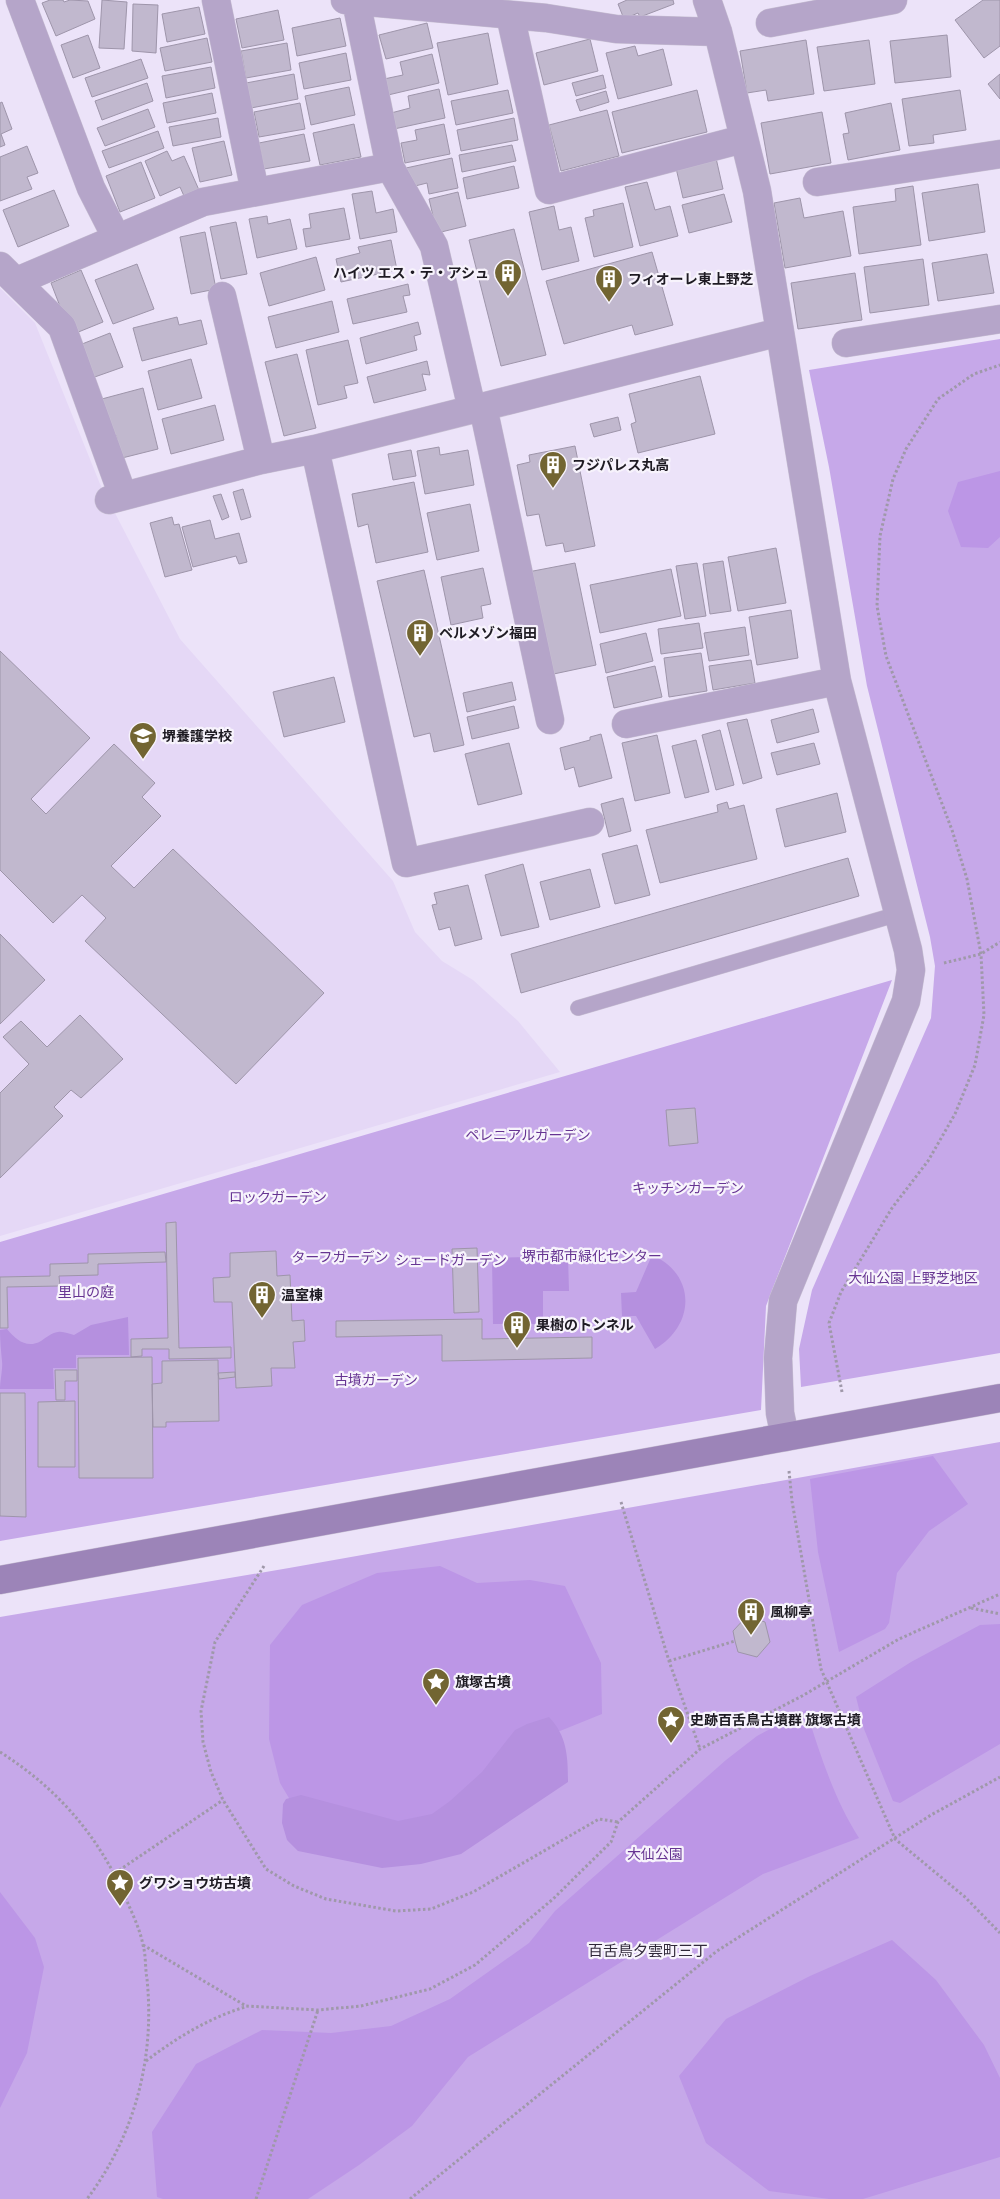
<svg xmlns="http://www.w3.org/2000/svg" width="1000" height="2199" font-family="'Fira Sans Condensed','Noto Sans JP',sans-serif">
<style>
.built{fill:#e5d8f6}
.green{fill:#c6a8e9}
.forest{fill:#bc96e6}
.water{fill:#b590df}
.building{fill:#c1b8ce;stroke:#9e95aa}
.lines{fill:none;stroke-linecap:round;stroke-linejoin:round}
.lane-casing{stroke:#c7bfd2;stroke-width:16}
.street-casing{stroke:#c7bfd2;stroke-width:29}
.secondary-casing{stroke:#c7bfd2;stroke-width:29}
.path{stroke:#9f98a9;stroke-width:3;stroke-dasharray:2.5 2.5;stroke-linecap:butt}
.lane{stroke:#b5a5c9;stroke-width:15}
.street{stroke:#b5a5c9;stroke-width:28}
.secondary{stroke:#9c84b8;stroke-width:28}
.labels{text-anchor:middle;stroke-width:4.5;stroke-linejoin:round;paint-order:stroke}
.poi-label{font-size:14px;font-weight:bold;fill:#1e1b23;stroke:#f7f3fc;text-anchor:start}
.park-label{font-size:14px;fill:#663492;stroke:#f7f3fc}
.neighbourhood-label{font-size:15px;fill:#302839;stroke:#f7f3fc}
</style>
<rect width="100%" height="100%" fill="#ece3f9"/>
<path class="built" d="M0,288L35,323L100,484L180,639L393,881L415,932L442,961L473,980L518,1021L560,1072L0,1236Z"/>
<path class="green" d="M1000,339V1353L801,1387L799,1349L812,1290L931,1018L935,966L930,937L867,686L829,467L809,370Z
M892,980L766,1306L761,1410L0,1541V1242Z
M1000,1442V2199H0V1617L289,1568Z"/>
<path class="forest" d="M1000,471V537L988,548L961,547L948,511L958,482Z
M933,1456L968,1504L929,1531L897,1573L889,1623L885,1629L839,1652L818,1552L810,1479Z
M440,1566L477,1583L530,1580L565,1586L601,1663L602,1714L550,1735L413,1854L302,1820L280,1783L269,1739L270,1645L302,1605L377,1573Z
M1000,1624V1744L900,1803L893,1801L864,1729L856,1697L911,1662L980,1625Z
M806,1710C820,1754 834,1799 859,1838L763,1874L468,2057L412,2126L359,2165L308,2199H163L157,2197L152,2132L196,2064L262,2030L331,2033L391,2026L450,1999L529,1943L555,1911L726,1760L757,1736Z
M0,1892L35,1938L44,1967L27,2053L0,2108Z
M892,1940L936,1980L984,2045L1000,2078V2157L863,2199H829L769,2191L706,2143L679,2076L726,2019L810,1976Z"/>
<path class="water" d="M652,1255C696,1274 696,1325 655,1349L636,1316H622L621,1293L636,1292Z
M568,1256L569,1291H543V1324H493L492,1258Z
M128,1317L129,1355H76V1368H53L54,1389H0C0,1381 3,1368 2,1361C1,1351 0,1341 0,1330L7,1329C16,1340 27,1349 41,1341C47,1337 51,1333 58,1332C63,1331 69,1334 74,1335L91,1325Z
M549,1717C567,1736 568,1756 568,1782L461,1854L421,1864L382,1868L298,1851L287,1840L282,1823L283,1804L286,1799L301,1795L398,1821L432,1814L450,1801L482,1772L515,1730L527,1724Z"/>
<path class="building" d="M50,0H63L64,2L70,0L88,1L95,19L56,36L42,3Z
M102,0L127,2L124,49L99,48Z
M627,0H673L674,4L640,17L638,13L624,19L618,4Z
M983,0H1000V46L984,58L955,20Z
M133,4L158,5L156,53L132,51Z
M199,7L205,34L167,42L162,14Z
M278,10L284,40L242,48L236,19Z
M340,18L346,46L297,56L292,28Z
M427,23L433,48L386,59L379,35Z
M488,33L498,84L448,95L437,43Z
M88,35L100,68L73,78L61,45Z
M947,35L951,77L895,83L890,41Z
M207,38L212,62L165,71L160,48Z
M590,39L598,71L544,85L536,53Z
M806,40L814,94L768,101L766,90L747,93L740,51Z
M869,40L875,84L824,91L817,47Z
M287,43L291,70L246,78L241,51Z
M635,46L638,56L663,49L672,85L618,99L606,53Z
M346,53L351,80L304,89L299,63Z
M432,54L439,83L388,95L384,79L403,75L400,62Z
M141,59L148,78L92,97L85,78Z
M211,67L215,88L166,98L162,76Z
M294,74L298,99L251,108L246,83Z
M1000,74V99L988,84Z
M603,75L606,88L576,96L572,83Z
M147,83L153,101L102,120L95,101Z
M349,87L355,115L311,125L305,96Z
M439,89L445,118L394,129L391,113L410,108L408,96Z
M508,90L513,113L456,125L451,101Z
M697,90L707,132L622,153L612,112Z
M960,90L966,130L933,135L934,143L909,146L902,99Z
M606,91L609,102L580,111L576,100Z
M212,93L216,113L167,123L163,103Z
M2,102L12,129L1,134L5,145L0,147V103Z
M300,103L305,129L259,137L254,112Z
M891,103L900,150L848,160L843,134L849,133L845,113Z
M148,109L155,127L105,146L97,128Z
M607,110L619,156L561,171L549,125Z
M822,112L831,163L770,174L761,123Z
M218,118L221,137L173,146L169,127Z
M514,118L518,140L461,151L457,130Z
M354,124L361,157L320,165L313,133Z
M444,124L450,154L405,163L401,143L417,140L415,130Z
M158,131L164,148L109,168L102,151Z
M304,134L310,161L264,169L259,143Z
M224,141L232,175L200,182L192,148Z
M512,145L516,161L462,172L459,155Z
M27,146L38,173L27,177L32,189L0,201V157Z
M167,151L172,161L184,156L199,190L184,196L180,187L160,196L145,161Z
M452,158L458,188L429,194L427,183L411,187L406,168Z
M716,158L723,189L683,198L676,168Z
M141,162L155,198L120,212L106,176Z
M514,166L519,188L467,199L463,178Z
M647,182L655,210L670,206L678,236L640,246L625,187Z
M978,184L985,232L929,241L922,193Z
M913,186L921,245L859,254L853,207L896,201L895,189Z
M54,190L69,226L18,247L3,210Z
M372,191L376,213L393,209L397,232L360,239L352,194Z
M458,192L466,226L437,233L429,199Z
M724,194L732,222L689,233L682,205Z
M800,198L804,218L843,211L851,256L785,268L774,203Z
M623,203L633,247L594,257L585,218L594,216L593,210Z
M554,206L559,230L571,227L579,261L542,270L529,212Z
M344,208L350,239L306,247L303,229L311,228L309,214Z
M267,216L268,224L290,219L297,249L257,258L249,219Z
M236,222L247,274L221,279L210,227Z
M514,229L546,355L501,366L469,240Z
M205,232L216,289L191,294L180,237Z
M391,240L397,270L341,282L336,259L360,253L358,247Z
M652,252L673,325L635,335L632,325L564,344L546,281Z
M987,254L994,293L938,301L932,263Z
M316,257L325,290L269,306L260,273Z
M923,259L929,305L870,313L864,267Z
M137,264L154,309L113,324L95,280Z
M81,270L103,322L71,335L51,283Z
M855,273L862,320L798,329L791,283Z
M408,284L410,295L403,296L407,312L353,324L347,299Z
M332,301L339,332L276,348L268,317Z
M177,317L179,325L201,320L207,344L142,361L133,328Z
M418,322L421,334L414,336L417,350L366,364L360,338Z
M110,333L123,367L89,379L77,346Z
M348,340L358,383L344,386L347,398L318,405L306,350Z
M297,354L316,428L284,436L265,362Z
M191,359L202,398L158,410L148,371Z
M427,361L430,375L422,374L426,390L374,403L367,377Z
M700,376L715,434L638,453L631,424L636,422L629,394Z
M143,388L158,449L122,458L116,435L108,437L98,400Z
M215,405L224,440L171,454L162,419Z
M618,417L621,430L594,437L590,424Z
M575,446L595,546L565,552L563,543L546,546L539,514L527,516L517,465L530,462L529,455Z
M439,447L440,455L468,450L474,485L425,494L417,451Z
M411,450L416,476L393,480L388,454Z
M414,482L428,552L376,563L368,524L358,527L352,494Z
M243,489L251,517L241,520L233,492Z
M221,494L229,517L222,520L213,496Z
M470,504L479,551L437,560L427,513Z
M172,517L174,525L179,524L192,570L165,577L150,523Z
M210,520L215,539L239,533L247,562L239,564L236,556L193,567L182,527Z
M776,548L786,603L738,611L728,557Z
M723,561L731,611L710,614L703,564Z
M575,563L596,665L549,675L528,572Z
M697,563L706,616L685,619L676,566Z
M483,568L491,604L481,606L483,618L451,625L441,577Z
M671,569L681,616L600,633L590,585Z
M424,570L464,745L434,752L430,733L414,737L377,581Z
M791,610L798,658L757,665L749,617Z
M699,623L703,648L661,654L658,629Z
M745,627L749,655L709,661L704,633Z
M646,633L653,661L606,673L600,644Z
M0,651L90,738L31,799L46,814L114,744L155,783L142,797L161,816L111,866L134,888L173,849L324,993L236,1084L85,941L106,918L82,895L53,923L0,870Z
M701,653L707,691L669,697L664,658Z
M751,660L755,683L713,690L709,666Z
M655,666L662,697L614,708L607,677Z
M334,677L345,722L284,737L273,692Z
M512,682L516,700L467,712L463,693Z
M514,706L519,728L472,739L467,717Z
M813,709L819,732L777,743L771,720Z
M747,719L762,778L743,784L727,723Z
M720,730L734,785L716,790L702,735Z
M601,734L612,778L579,787L574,767L565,770L560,748L590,740V737Z
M657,735L670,793L635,801L622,743Z
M696,740L709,792L685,798L672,746Z
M509,743L522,794L478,805L465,754Z
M814,743L820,764L777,775L771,753Z
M837,793L846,832L785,847L776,809Z
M623,798L631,831L609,837L601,804Z
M727,802L729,809L744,805L757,859L660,883L646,830L718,812L717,805Z
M637,845L650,895L615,904L602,854Z
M848,858L859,896L521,993L511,954Z
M523,864L539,927L501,936L485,875Z
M590,869L600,907L550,920L540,882Z
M468,885L482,939L455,946L450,927L439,930L432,905L437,904L434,893Z
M0,934L45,980L0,1024Z
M80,1015L123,1059L81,1098L71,1090L54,1107L63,1116L0,1178V1093L29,1064L3,1037L21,1021L47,1047Z
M695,1108L698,1143L669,1146L666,1110Z
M176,1222L179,1348L231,1347V1358L169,1359V1349H142V1356L131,1357V1339L168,1338L166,1223Z
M477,1248L479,1312L454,1313L452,1249Z
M276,1251L277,1276L290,1275L292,1321L304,1320L305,1341L293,1342L295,1368H271L272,1386L236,1388L232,1302H214L213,1278L230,1277V1253Z
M165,1252L166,1262L98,1264V1275L59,1276L60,1286L7,1287L8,1328H0V1277L50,1276V1264L88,1263V1254Z
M482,1319V1339L592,1337V1358L442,1361V1335L336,1337V1321Z
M152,1357L153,1478H79L78,1358Z
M218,1360L219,1421L166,1422V1427H153L152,1384L162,1383V1361Z
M55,1370H77V1381H65V1400H56Z
M235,1372V1377L219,1379L218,1373Z
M0,1393H25L26,1517L0,1516Z
M75,1401V1467H38V1402Z
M747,1616L765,1622L770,1642L757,1657L738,1652L735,1641L733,1631Z"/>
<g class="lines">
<defs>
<path id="lane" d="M578,1008L898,914"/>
<path id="street" d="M20,0L91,188L116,237
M216,0L255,192
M345,0L546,18L616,29L718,32
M707,0L718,32L757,191L837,681L908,950L911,970L906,1001L783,1301L778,1358L780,1413L785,1437
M356,1L390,167L434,246L472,409
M510,15L549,190L743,139
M770,23L893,0
M817,182L1000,154
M0,266L62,327L123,496
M17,281L203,202L390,167
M222,296L261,460
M846,343L1000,319
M483,407L550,720
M315,449L406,863L590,822
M109,500L261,460L315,449L780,332
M626,724L837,681"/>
<path id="secondary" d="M0,1580L1000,1398"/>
</defs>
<use href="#lane" class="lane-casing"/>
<use href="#street" class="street-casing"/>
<use href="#secondary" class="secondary-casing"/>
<path class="path" d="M944,963L981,954L1000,942
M842,1392L829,1323L841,1292L892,1208L928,1161L955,1114L975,1065L984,1015L981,954L967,879L952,830L886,656L877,606L880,536L893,479L906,449L938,399L974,374L1000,365
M789,1471L792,1501L821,1669L895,1839L965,1897L1000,1933
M621,1502L669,1661L700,1749
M264,1566L215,1642L201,1711L203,1742L211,1772L223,1800L266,1869L294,1886L326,1899L396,1911L431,1909L473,1892L599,1819L618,1822
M971,1608L1000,1614
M669,1661L735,1641
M0,1752C57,1788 99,1836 126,1899C132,1913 140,1929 143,1945C146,1955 145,1968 147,1979C155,2058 135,2135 87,2199
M115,1873L223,1800
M143,1945L246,2006L318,2010L361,2006L430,1989L475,1965L553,1899L611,1842L618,1822L700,1749L802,1696L899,1639L1000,1594
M146,2061C176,2038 209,2018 245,2007
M256,2199L318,2010
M410,2199L717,1951L931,1815L1000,1777"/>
<use href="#lane" class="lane"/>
<use href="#street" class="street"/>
<use href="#secondary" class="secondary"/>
</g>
<defs>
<symbol id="building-pin" viewBox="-11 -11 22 30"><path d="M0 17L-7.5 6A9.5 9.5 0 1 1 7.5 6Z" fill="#726532" stroke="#f7f3fc"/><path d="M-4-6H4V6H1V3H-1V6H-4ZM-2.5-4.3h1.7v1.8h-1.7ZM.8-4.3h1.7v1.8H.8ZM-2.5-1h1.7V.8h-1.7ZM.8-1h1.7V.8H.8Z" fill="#fff"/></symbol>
<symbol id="school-pin" viewBox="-11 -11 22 30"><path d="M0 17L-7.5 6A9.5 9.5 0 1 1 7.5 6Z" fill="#726532" stroke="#f7f3fc"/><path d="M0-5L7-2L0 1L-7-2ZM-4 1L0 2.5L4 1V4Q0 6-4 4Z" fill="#fff"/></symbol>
<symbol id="sight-pin" viewBox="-11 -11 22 30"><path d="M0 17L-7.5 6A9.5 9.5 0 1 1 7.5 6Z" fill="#726532" stroke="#f7f3fc"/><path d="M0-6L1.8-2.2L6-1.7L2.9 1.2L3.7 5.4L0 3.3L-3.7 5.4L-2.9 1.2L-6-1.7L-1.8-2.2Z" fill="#fff"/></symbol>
</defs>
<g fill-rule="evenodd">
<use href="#building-pin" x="492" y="257" width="32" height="43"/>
<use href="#building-pin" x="593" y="263" width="32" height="43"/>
<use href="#building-pin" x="537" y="449" width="32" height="43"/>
<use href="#building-pin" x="404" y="617" width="32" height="43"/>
<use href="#school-pin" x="127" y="720" width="32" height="43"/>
<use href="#building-pin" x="246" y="1279" width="32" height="43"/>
<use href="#building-pin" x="501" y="1309" width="32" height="43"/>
<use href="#building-pin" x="735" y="1596" width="32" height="43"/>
<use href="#sight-pin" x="420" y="1666" width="32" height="43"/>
<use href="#sight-pin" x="655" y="1704" width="32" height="43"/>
<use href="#sight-pin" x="104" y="1867" width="32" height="43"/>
</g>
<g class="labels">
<g class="poi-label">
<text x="489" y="278" text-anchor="end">ハイツ エス・テ・アシュ</text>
<text x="628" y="284">フィオーレ東上野芝</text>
<text x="572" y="470">フジパレス丸高</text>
<text x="439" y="638">ベルメゾン福田</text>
<text x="162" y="741">堺養護学校</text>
<text x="281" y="1300">温室棟</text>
<text x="536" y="1330">果樹のトンネル</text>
<text x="770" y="1617">風柳亭</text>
<text x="455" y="1687">旗塚古墳</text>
<text x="690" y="1725">史跡百舌鳥古墳群 旗塚古墳</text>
<text x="139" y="1888">グワショウ坊古墳</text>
</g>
<g class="park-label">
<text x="528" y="1140">ペレニアルガーデン</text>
<text x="688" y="1193">キッチンガーデン</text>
<text x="278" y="1202">ロックガーデン</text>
<text x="592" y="1261">堺市都市緑化センター</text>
<text x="340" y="1262">ターフガーデン</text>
<text x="451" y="1265">シェードガーデン</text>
<text x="913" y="1283">大仙公園 上野芝地区</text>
<text x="86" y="1297">里山の庭</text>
<text x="376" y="1385">古墳ガーデン</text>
<text x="655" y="1859">大仙公園</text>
</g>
<g class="neighbourhood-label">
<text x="648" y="1956">百舌鳥夕雲町三丁</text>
</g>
</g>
</svg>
